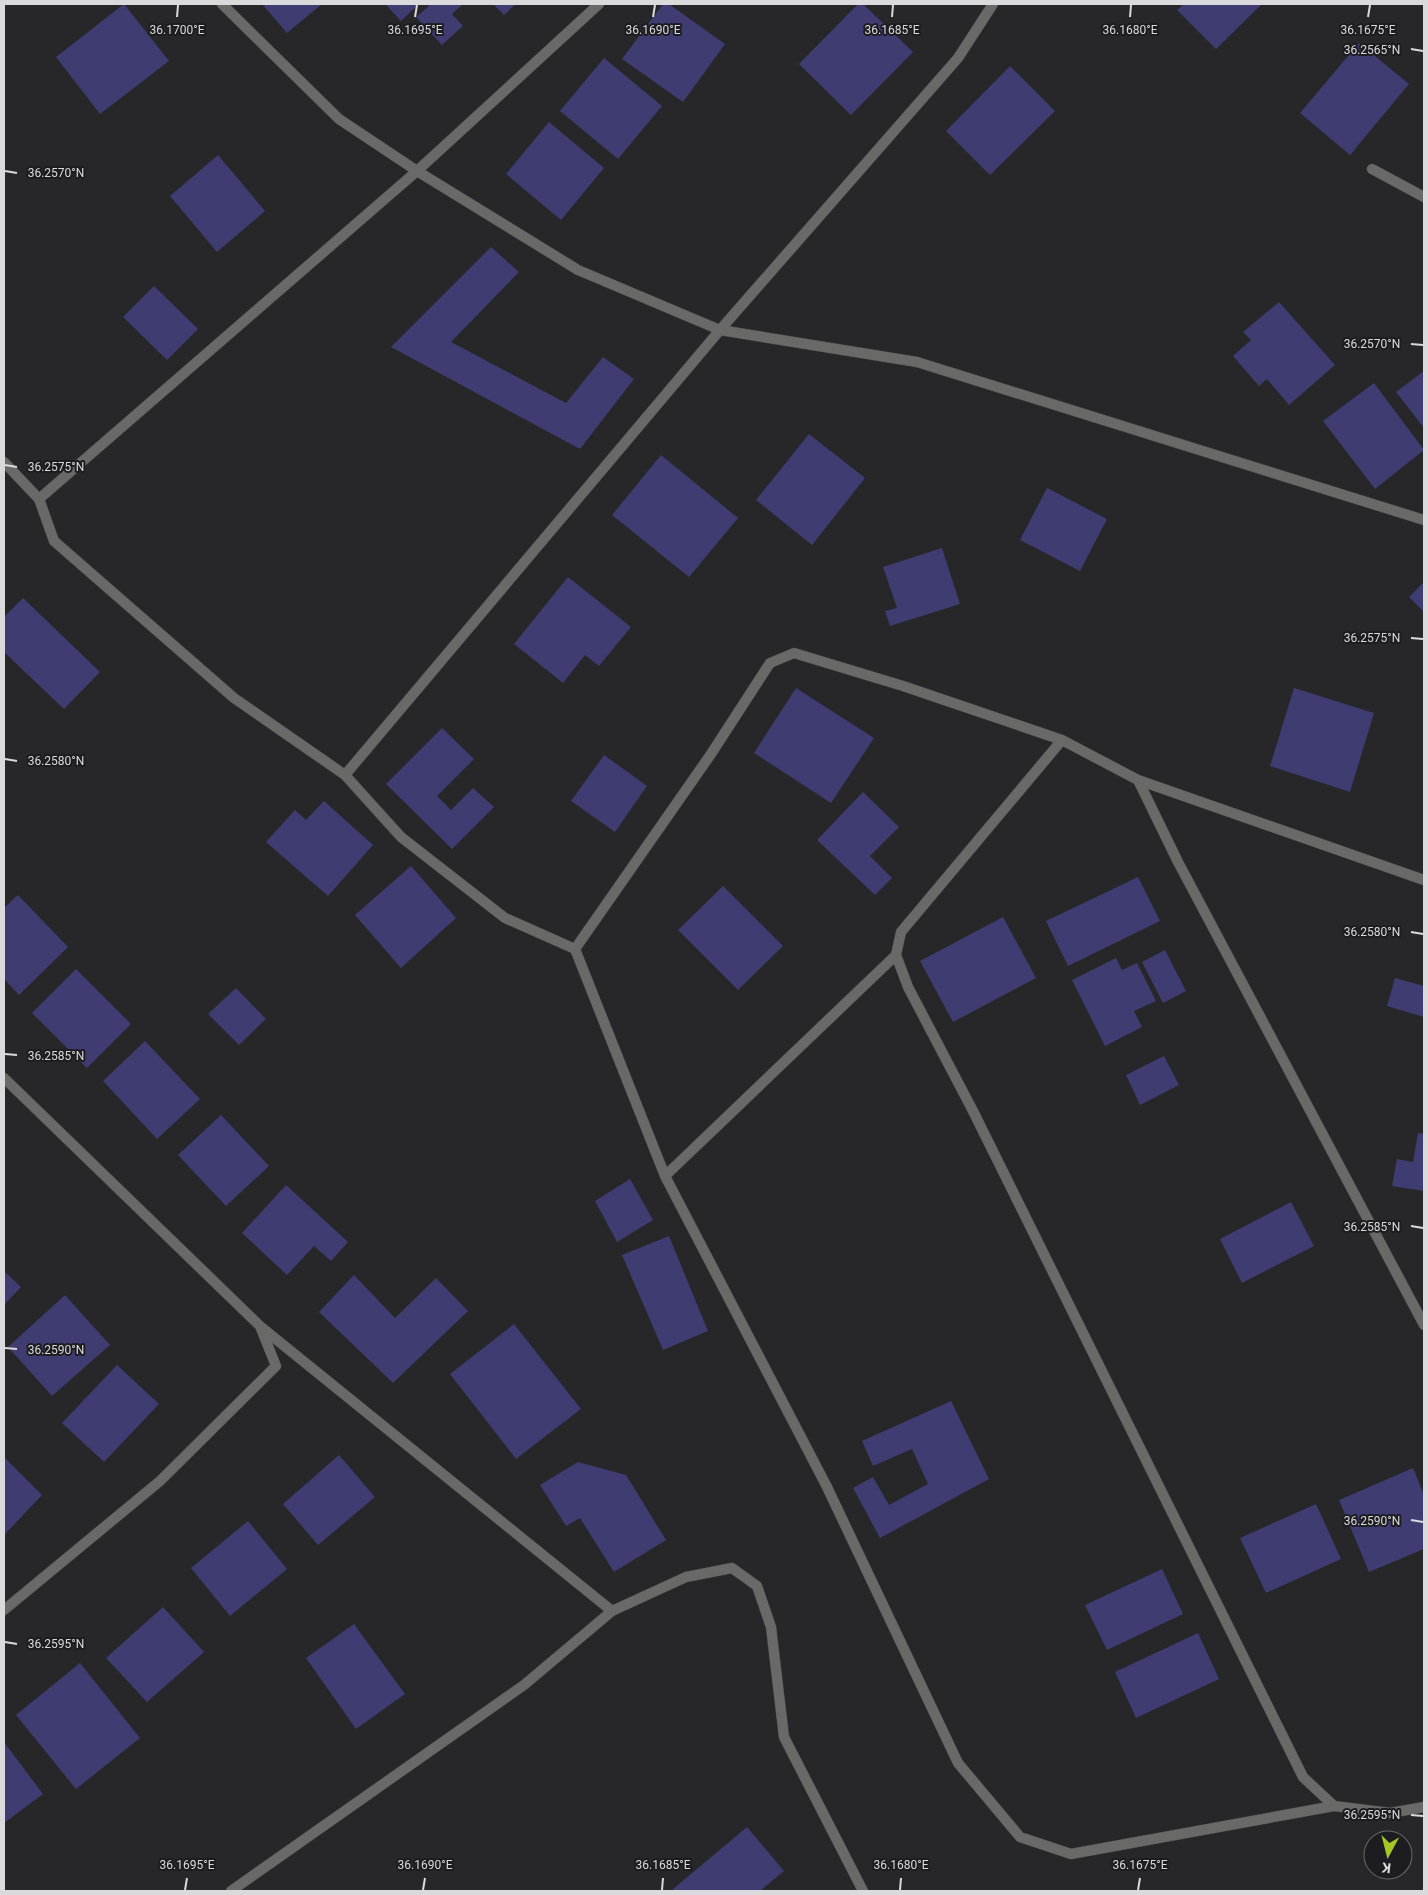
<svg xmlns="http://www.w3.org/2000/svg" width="1428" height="1895" font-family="Roboto,sans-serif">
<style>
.building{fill:#3e3c71}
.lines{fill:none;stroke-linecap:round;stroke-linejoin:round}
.minor-casing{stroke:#444446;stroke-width:11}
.minor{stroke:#696a68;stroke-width:10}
.ticks{fill:none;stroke:#dadadc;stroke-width:2}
.ticks-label{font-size:12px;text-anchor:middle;fill:#dadadc;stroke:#1d1d21;stroke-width:4;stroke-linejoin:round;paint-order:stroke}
</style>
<rect width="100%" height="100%" fill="#27272a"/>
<path class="building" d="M124,4L169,61L100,114L56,57Z
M262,4H322L287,33Z
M385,4H419L401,21Z
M427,4H463L452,14L463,26L442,45L416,17L429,6Z
M493,4H516L504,15Z
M663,4H669L725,44L683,102L622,59Z
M858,4H863L913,52L851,115L799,64Z
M1184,4H1262L1216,49L1177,10Z
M1359,43L1409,84L1350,155L1300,113Z
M604,58L662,106L618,159L560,111Z
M1010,66L1055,111L990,175L946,131Z
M549,122L604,168L561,220L506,174Z
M218,155L265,211L217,252L170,196Z
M491,247L519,272L451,342L566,403L603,357L634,379L580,449L391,347Z
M154,286L198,329L167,360L123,317Z
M1279,302L1335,365L1289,405L1267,379L1259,386L1233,356L1251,340L1243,332Z
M1424,371V428L1396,392Z
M1374,383L1424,450L1375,489L1323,421Z
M809,434L865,478L812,545L756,500Z
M661,455L738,518L689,577L612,515Z
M1047,488L1107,519L1080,571L1020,540Z
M942,548L960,604L890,626L885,611L897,608L883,567Z
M568,577L631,627L599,666L585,655L563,683L514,644Z
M1424,582V612L1409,597Z
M23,598L100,672L64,709L4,652V617Z
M796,688L874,738L831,803L754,753Z
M1294,688L1374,713L1350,792L1270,766Z
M442,728L474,759L437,796L451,810L473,788L494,807L452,849L386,784Z
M604,755L647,786L615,832L571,801Z
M863,792L899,827L870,856L892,878L875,895L817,840Z
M324,801L373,845L328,896L266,842L295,810L306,820Z
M411,866L456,918L401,968L355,915Z
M1138,877L1160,921L1068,966L1046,921Z
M723,886L783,946L738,990L678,930Z
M18,895L68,947L19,995L4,979V908Z
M1003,917L1036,978L953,1022L920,961Z
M1165,950L1186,991L1163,1003L1142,962Z
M1116,958L1122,970L1137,963L1156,1001L1134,1011L1142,1027L1105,1046L1072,980Z
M76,969L131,1024L87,1068L32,1013Z
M1395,978L1424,986V1017L1387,1006Z
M236,988L266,1019L239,1045L208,1014Z
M145,1041L200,1099L157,1139L103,1081Z
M1164,1056L1179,1085L1140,1105L1126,1075Z
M221,1115L269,1166L226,1206L178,1155Z
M1418,1133L1424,1134V1191L1392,1186L1397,1159L1413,1162Z
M630,1179L653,1220L617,1242L595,1201Z
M286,1185L348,1242L331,1261L314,1246L287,1275L242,1233Z
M1291,1202L1314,1246L1242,1283L1220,1239Z
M669,1236L708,1331L663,1350L622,1255Z
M4,1271L21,1287L4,1305Z
M354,1275L395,1318L436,1278L468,1311L393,1383L319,1312Z
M65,1295L110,1345L52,1396L8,1347Z
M514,1324L581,1409L516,1459L450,1374Z
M117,1365L159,1404L104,1462L62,1423Z
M951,1401L989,1479L880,1538L853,1488L873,1477L889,1505L928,1484L912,1449L873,1466L862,1441Z
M339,1455L375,1497L318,1545L283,1504Z
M4,1457L42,1495L4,1535Z
M578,1462L626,1475L666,1540L614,1572L580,1518L566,1526L540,1485Z
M1413,1468L1424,1495V1549L1369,1572L1339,1500Z
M1316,1504L1341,1559L1266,1593L1240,1538Z
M248,1521L287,1569L230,1616L191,1568Z
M1162,1569L1183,1614L1107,1650L1085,1605Z
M163,1607L204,1652L147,1702L106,1658Z
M354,1624L405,1694L356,1729L306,1658Z
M1198,1633L1219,1679L1136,1718L1115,1672Z
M80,1663L140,1738L76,1789L16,1715Z
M4,1742L43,1794L4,1823Z
M747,1827L784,1871L760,1891H674L673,1889Z"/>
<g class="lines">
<defs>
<path id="minor" d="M222,4L339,119L417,171L578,270L720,330L917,362L1424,520
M1372,169L1424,197
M4,462L39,499L54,541L234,698L345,775L401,837L505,918L575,949L711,754L770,663L794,653L903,686L1062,740L1138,780L1424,880
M39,499L417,171L599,4
M1062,740L901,932L896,955L908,987L973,1111L1303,1777L1334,1806L1390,1813L1424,1807
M345,775L720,330L958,58L993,4
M1138,780L1178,862L1424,1325
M575,949L665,1176L827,1487L958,1763L1020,1837L1071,1854L1334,1806
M4,1078L260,1326L276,1366L160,1481L4,1610
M665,1176L896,955
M261,1327L612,1611
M231,1891L524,1685L612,1611L686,1577L732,1568L757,1586L771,1627L784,1737L863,1891"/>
</defs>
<use href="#minor" class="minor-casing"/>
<use href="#minor" class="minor"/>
</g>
<path class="ticks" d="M177,17L178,5M415,17L417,5M653,17L655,5M892,17L893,5M1130,17L1131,5M1368,17L1370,5M1411,49L1423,51M5,171L17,173M1411,344L1423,345M5,465L17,467M1411,638L1423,639M5,759L17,761M1411,932L1423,934M5,1054L17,1055M1411,1226L1423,1228M5,1348L17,1349M1411,1520L1423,1522M5,1642L17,1644M1411,1815L1423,1816M185,1890L187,1878M423,1890L425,1878M662,1890L663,1878M900,1890L901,1878M1138,1890L1140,1878"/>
<g class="ticks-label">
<text x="177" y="34">36.1700°E</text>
<text x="415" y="34">36.1695°E</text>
<text x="653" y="34">36.1690°E</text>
<text x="892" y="34">36.1685°E</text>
<text x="1130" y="34">36.1680°E</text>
<text x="1368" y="34">36.1675°E</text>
<text x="1372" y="54">36.2565°N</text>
<text x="56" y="177">36.2570°N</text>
<text x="1372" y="348">36.2570°N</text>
<text x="56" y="471">36.2575°N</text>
<text x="1372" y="642">36.2575°N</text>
<text x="56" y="765">36.2580°N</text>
<text x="1372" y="936">36.2580°N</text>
<text x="56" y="1060">36.2585°N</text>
<text x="1372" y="1231">36.2585°N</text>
<text x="56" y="1354">36.2590°N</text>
<text x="1372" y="1525">36.2590°N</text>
<text x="56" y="1648">36.2595°N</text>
<text x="1372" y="1819">36.2595°N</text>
<text x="187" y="1869">36.1695°E</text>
<text x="425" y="1869">36.1690°E</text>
<text x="663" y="1869">36.1685°E</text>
<text x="901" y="1869">36.1680°E</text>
<text x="1140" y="1869">36.1675°E</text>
</g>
<rect width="1428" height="1895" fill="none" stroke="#dadadc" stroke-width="10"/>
<g transform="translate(1388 1855) rotate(187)"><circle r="24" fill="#1d1d21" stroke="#69696c"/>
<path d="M0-4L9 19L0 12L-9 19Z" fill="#a5c823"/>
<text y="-8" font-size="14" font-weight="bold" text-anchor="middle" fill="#dadadc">K</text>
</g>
</svg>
